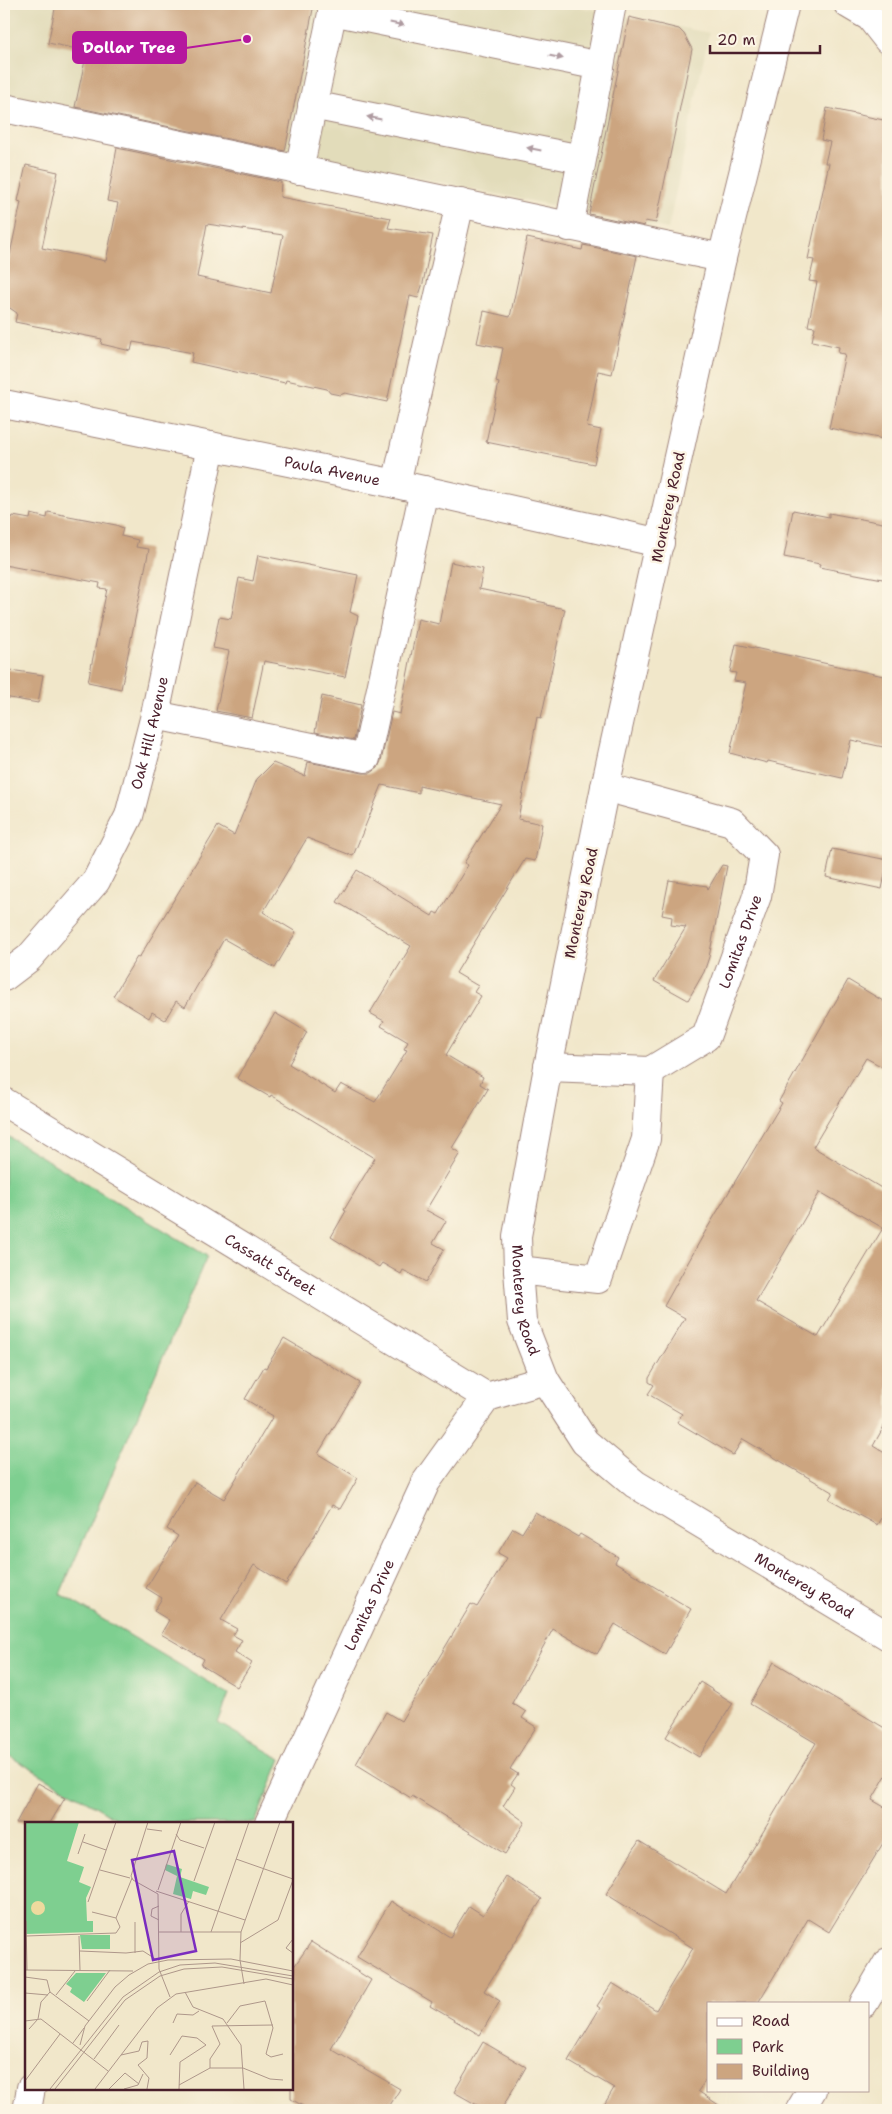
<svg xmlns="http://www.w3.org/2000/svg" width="892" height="2114" font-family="'Shantell Sans',sans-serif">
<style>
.built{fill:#e2dcba}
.green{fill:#7ecf90;stroke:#64775e}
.building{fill:#cca580;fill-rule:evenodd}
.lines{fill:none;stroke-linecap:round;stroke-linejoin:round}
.minor-casing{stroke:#9e837a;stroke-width:30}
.minor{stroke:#fff;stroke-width:28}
.oneway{fill:#ae9aa0}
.labels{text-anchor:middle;stroke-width:5;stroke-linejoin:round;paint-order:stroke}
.street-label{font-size:15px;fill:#4a1f2b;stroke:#fcf5e5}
.inset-road{fill:none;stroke:#ae978a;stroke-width:1}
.view{fill:#7b2cbf;fill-opacity:0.15;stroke:#7b2cbf;stroke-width:2.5}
.inset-edge{fill:none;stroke:#4a1f2b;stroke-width:2.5}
.leader{fill:none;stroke:#b5179e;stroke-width:2}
.callout-dot{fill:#b5179e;stroke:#fcf5e5;stroke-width:2}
.callout{fill:#b5179e;stroke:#b5179e;stroke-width:2}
.callout-label{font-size:16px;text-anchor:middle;font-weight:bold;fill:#fff}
</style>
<rect width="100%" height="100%" fill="#fcf5e5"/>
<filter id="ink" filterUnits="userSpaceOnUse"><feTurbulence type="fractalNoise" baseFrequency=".02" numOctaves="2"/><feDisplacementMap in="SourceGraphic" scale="10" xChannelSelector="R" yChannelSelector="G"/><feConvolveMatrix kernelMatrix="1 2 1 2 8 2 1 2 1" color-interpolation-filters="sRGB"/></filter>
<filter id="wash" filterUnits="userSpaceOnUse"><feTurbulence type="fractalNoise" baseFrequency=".0096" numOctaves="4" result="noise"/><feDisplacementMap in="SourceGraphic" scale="20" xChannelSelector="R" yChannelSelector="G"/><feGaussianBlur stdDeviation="1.12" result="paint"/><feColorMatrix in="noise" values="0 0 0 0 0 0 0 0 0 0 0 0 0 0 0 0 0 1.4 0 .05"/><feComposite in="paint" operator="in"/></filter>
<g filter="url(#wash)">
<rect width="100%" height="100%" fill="#f1e7ca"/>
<path class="built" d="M4,4H565L709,33L668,229L4,93Z"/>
<path class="green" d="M4,1134L207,1256L60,1594L229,1694L218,1723L281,1759L255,1823H124L4,1753V1576L8,1567L4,1563Z"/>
<g id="blocks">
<path class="building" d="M56,4H314L285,151L75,107L87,51L48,43Z
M629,17L679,29L684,34L692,49L656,223L645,221L644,226L589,214Z
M827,108L888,121V440L829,428L845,354L838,353L839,347L812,341L815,327L808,326L817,282L809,281L814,260L808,259L829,163H825L830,142L821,140Z
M117,148L281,182L280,197L391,218L388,228L433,235L423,283L418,298L410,296L387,402L345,393L340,395L330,393L327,389L286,380L285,383L191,362L193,353L133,342L131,351L101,344L102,339L15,322L17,313L4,304V283L21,202L18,201L26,165L58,172L42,248L106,261L118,203L107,201ZM207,224L283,235L271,293L197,277Z
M527,238L582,250L583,245L637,256L612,374L598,371L587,427L601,430L594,464L486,442L499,383L496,382L503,348L477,343L484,311L510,317Z
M793,510L829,517V513L888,524V580L819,567L820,564L784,557Z
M48,512L116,525L123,528L121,536L138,540L136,547L149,549L121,689L88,682L107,589L99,588L100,583L4,565V536L8,517L12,518L13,516L30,519L31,514L47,518Z
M258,555L358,575L350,612L358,616L345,677L264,661L252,718L216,711L229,651L213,648L219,617L231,619L239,578L253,581Z
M451,562L483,569L479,589L546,603V605L565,609L541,718L537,717L518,819L542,824L535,861L525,859L456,973L478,986L474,992L481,996L446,1055L483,1077L480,1084L488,1089L452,1148L460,1153L426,1210L446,1221L433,1243L444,1249L426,1282L403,1270L401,1274L382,1263L379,1267L331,1237L346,1211L344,1210L375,1158L271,1095L270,1097L237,1078L275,1013L307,1032L289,1064L335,1093L341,1084L375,1102L407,1050L404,1049L408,1042L381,1026L384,1021L370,1013L411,946L337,902L357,870L432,916L434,912L438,914L468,865L464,863L501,804L419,786V793L382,785L353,856L307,838L263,912L296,932L275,968L224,939L185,1007L176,1001L165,1020L152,1012L149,1018L113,996L137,957L139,958L218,826L234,835L257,779L273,763L305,776L308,762L363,773H371L378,768L381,761L392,712L400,714L418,619L439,624Z
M736,644L888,677V748L851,740L842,778L768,761L767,763L730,753L746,683L734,681L736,673L730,672Z
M4,669L43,675L38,703L4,697Z
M322,696L361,705L354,740L315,732Z
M832,849L888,860L882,889L826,877Z
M722,865L727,866L709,957L704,972L688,1000L654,981L686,927L671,925L672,917L662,915L669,880L707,886L708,889Z
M848,980L888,1004V1070L866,1058L813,1147L888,1192V1419L873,1446L888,1455V1506L877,1525L829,1499L833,1492L743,1439L733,1455L677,1422L682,1414L648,1394L654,1385L649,1382V1378L685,1318L664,1306L705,1232L782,1103L779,1101ZM820,1192L883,1228L818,1337L756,1301Z
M284,1338L360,1383L318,1454L358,1478L340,1509L332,1505L286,1584L254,1565L221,1620L237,1629L233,1635L242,1640L235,1652L252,1663L237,1687L201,1665L204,1659L161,1634L169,1620L154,1611L162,1598L146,1588L178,1536L167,1529L195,1482L224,1499L273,1416L245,1399L264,1367L266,1368Z
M535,1512L578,1537L580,1534L618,1557L615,1563L691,1609L665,1654L615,1624L597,1654L553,1629L512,1703L526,1712L522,1718L536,1727L510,1769L518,1774L511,1784L515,1787L503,1806L525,1822L505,1854L412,1796L411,1798L356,1764L386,1712L401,1721L471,1604L477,1607L507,1558L498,1553L513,1528L522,1533Z
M774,1662L888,1730V1772L872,1800L888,1809V1835L829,1932L808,1919L758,2003H708V2077L698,2091L726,2110H601L614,2088L568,2061L600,2008L597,2006L612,1983L656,2010L693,1948L606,1894L639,1841L726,1894L816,1743L750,1704Z
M700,1682L733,1703L699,1757L666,1737Z
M38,1783L65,1798L50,1823H16Z
M507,1877L542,1899L484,1991L500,2001L480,2035L430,2006L432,2002L357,1957L391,1901L450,1937L469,1906L483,1915Z
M311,1942L371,1980L331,2049L400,2089L387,2110H310L291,2099V1971Z
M483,2042L526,2067L501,2110H486L454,2092Z"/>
</g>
</g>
<g filter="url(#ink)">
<use href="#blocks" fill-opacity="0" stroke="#9e837a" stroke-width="1"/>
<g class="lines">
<defs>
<g id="minor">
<path id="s1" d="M785,4L722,258L605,787L548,1067L517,1236L518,1270L522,1321L545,1380L585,1442L635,1484L888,1636"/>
<path d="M848,4L870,17L888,40"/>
<path d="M332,11L600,66"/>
<path d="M312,105L581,159"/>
<path d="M4,108L722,258"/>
<path d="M299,170L334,4"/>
<path d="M569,227L612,4"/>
<path id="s2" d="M4,404L396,484L660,543"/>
<path d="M396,484L460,203"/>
<path d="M155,715L366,758L424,490"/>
<path id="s3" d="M4,977L29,958L96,881L129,816L155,715L211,446"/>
<path id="s4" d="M548,1067L650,1071L706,1037L757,896L764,855L732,822L605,787"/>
<path id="s5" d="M4,1102L487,1397L545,1380"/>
<path d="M518,1270L598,1279L646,1139L650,1071"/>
<path id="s6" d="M269,1823L426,1482L487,1397"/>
<path d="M864,2003L888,1962"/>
<path d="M27,2110L31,2088"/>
<path d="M800,2110L812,2090"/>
</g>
</defs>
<use href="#minor" class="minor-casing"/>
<use href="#minor" class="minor"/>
</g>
<defs><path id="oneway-solid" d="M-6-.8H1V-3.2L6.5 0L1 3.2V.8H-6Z" transform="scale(1.25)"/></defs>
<g class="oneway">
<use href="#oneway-solid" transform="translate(397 24) rotate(12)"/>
<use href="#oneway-solid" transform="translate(556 57) rotate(12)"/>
<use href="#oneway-solid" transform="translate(374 118) rotate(-169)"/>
<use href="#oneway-solid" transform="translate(534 149) rotate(-169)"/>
</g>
</g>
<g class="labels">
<g class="street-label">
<text dy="5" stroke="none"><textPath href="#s2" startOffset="335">Paula Avenue</textPath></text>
<text transform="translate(668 507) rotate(-78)" y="5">Monterey Road</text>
<text dy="5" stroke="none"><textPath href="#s3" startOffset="292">Oak Hill Avenue</textPath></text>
<text transform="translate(581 903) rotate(-78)" y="5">Monterey Road</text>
<text dy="5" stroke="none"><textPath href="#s4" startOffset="269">Lomitas Drive</textPath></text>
<text dy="5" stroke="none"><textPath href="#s5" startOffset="312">Cassatt Street</textPath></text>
<text dy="5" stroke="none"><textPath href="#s1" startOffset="1326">Monterey Road</textPath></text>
<text dy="5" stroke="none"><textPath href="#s1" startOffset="1746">Monterey Road</textPath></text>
<text dy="5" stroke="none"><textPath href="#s6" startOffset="240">Lomitas Drive</textPath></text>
</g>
</g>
<g transform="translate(25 1822)">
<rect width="268" height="268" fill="#f1e7ca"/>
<path d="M0,0H54L42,39L59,45L54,60L66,65L61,76L62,99H68V110L0,112ZM141,42L157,47L155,55L184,65L181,73L168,69L166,77L148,72L152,54L140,48ZM55,113H85V127H57ZM51,151H81L59,180L45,170L47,166L41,162Z" fill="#7ecf90"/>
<path d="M6 86a7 7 0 1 1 14 0a7 7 0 1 1-14 0Z" fill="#eeda9e"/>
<path class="inset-road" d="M123,0L106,54L108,58L133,72L134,147L145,175M122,7L137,9M151,12L155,18L179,26M58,20L81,28M53,32L60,12M211,37L268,57M75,48L105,56M169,59L190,0M133,68L156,0M131,69L220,98M63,80L91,0M134,84L127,87L126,94L134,98M67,90L91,96M1,99L2,148M110,100V131M134,110H216M156,110V92L164,79M186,110L224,0M1,114L91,111L95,105L91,96L107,56M54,114L55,148M268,117L261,126L268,131M215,121L253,98L268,58M55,129L101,131L118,129L132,138M0,148L108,149M0,155L22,158L25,170M219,162L215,138L216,110L255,0M25,170L64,199M160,170L168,185L198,197L216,223L219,267M0,171L23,173M31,173L50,149M62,179L85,148M0,199L16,197L83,249M148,201L152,192L168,193L174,189M202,201L215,184L240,179L248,206L241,232L246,235L258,232M4,207L13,197L16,180L25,170M48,221L59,206M55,223L60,204L90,165L104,153L123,142L143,138L206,137L268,149M96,233L114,229L117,220L123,219L122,236L113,243L124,256L122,267M145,233L157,214L172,216L181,223L155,240L154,267M69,237L94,203M185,246V237L195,222L187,204L248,203M0,259L35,212M154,263L185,246H218L245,257L258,258M25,267L98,175L134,150L155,143L190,141L268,154M30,267L100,178L135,154L159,147L197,145L268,157M70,267L132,186L151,172L241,157L268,163M84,267L100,251L114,262M99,267L113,263L118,252"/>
<path class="view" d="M149,29L171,129L128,138L107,38Z"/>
<rect width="268" height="268" class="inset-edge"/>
</g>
<path class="leader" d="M247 39L186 48"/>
<circle class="callout-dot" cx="247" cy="39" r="5"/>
<rect class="callout" x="73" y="32" width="113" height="31" rx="5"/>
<g class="callout-label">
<text x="129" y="53">Dollar Tree</text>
</g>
<rect width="892" height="2114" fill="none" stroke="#fcf5e5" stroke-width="20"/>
<rect x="707" y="2002" width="162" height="90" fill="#fcf5e5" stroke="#b59f9b"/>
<rect x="717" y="2018" width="25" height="8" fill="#ffffff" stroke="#b59f9b"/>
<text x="752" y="2026" font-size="15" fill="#4a1f2b">Road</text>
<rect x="717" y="2039" width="25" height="15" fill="#7ecf90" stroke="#b59f9b"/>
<text x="752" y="2052" font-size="15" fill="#4a1f2b">Park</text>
<rect x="717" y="2064" width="25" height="15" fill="#cca580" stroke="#b59f9b"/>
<text x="752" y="2076" font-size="15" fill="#4a1f2b">Building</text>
<path d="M710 45v8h110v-8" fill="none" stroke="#4a1f2b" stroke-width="2.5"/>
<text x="717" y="45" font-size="15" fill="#4a1f2b" stroke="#fcf5e5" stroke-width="4" paint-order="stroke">20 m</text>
</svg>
